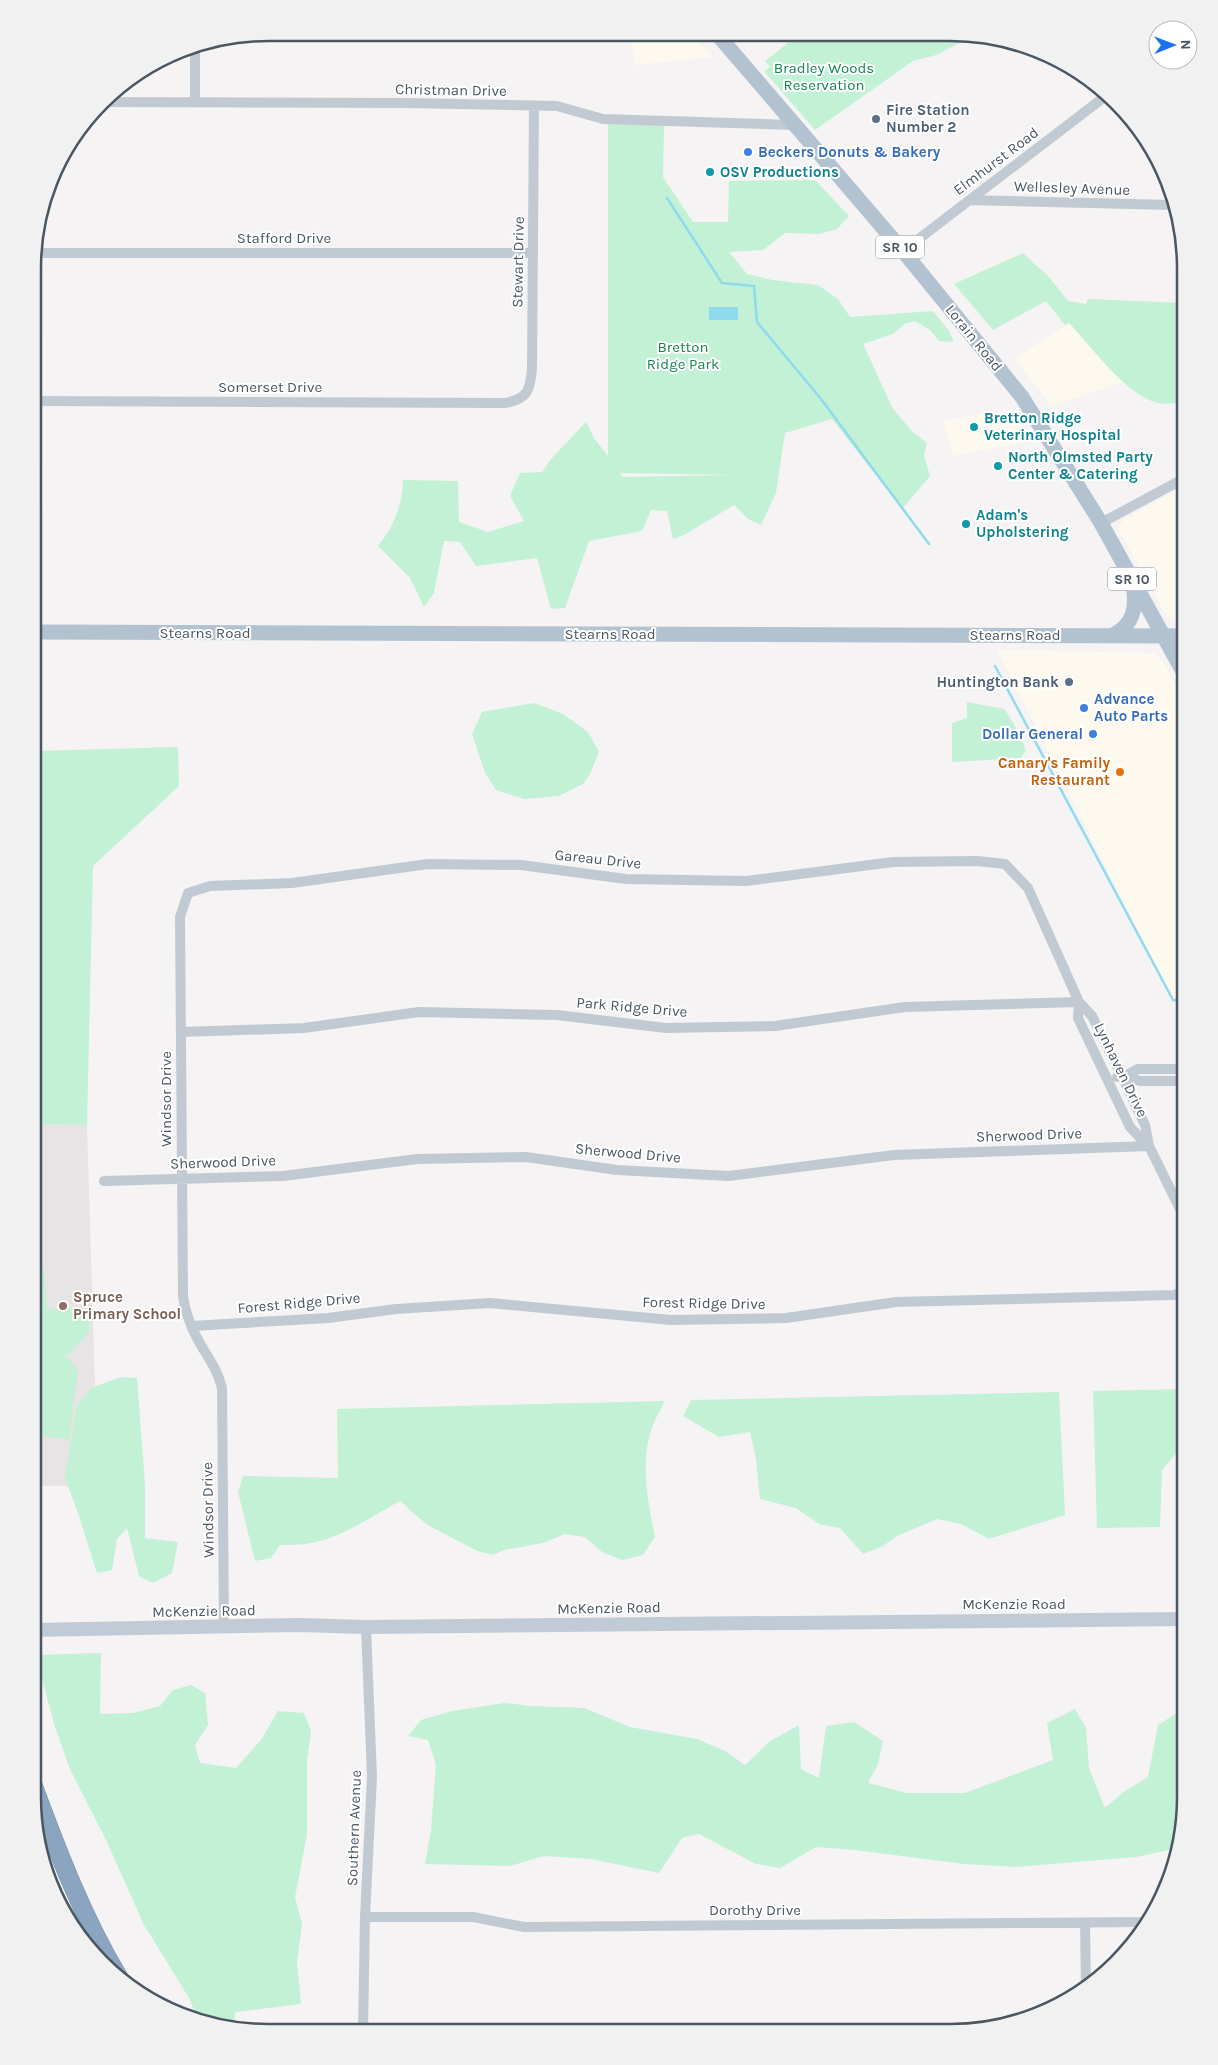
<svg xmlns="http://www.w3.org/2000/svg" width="1218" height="2065" font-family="Karla,sans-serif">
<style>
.commercial{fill:#fdf9ef}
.education{fill:#e6e4e5}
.green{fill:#c3f1d5;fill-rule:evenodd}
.water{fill:#90daee}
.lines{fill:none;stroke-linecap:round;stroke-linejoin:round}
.stream{stroke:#90daee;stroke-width:2.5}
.highway-casing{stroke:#7690ad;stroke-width:19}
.street{stroke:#c1cad2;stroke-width:10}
.secondary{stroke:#c1cbd6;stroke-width:14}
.primary{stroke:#b3c2d1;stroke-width:15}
.highway{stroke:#8ba5c1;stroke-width:18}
.service-dot{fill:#5c6f8a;stroke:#fff;stroke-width:2}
.shop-dot{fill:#3f7fe0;stroke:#fff;stroke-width:2}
.culture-dot{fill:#0f9aa8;stroke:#fff;stroke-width:2}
.food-dot{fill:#e8710a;stroke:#fff;stroke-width:2}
.education-dot{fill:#8d6e63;stroke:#fff;stroke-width:2}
.labels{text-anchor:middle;stroke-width:4;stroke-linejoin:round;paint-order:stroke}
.shield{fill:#fff;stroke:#808990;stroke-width:1}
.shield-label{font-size:14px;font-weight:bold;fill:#4a5661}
.park-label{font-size:15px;fill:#17864f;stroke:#fff}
.street-label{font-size:15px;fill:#4a5661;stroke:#fff}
.service-label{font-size:15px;font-weight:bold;fill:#4e5e75;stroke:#fff;text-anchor:start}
.shop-label{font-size:15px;font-weight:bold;fill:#366cbe;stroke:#fff;text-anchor:start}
.culture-label{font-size:15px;font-weight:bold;fill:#0d838f;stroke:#fff;text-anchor:start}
.food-label{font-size:15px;font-weight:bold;fill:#c56008;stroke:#fff;text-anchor:end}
.education-label{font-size:15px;font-weight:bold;fill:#785e54;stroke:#fff;text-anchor:start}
.rim{fill:none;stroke:#4a5661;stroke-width:2.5}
</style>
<rect width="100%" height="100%" fill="#f5f3f3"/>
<path class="commercial" d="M630,34H692L713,57L635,65Z
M1069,323L1123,382L1051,406L1015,358Z
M1011,410L1033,440L953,456L943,420Z
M1185,486V622L1168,618L1118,529L1123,520Z
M997,650L1153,653L1162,660L1185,703V1001L1173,1000Z"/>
<path class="education" d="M33,1124L87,1125L98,1486H33Z"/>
<path class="green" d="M794,34L975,35L936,55L913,61L815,130L764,71L770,67L765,61L793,39Z
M608,123L664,125L663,177L693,222H728L729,181L815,180L849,216L837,229L819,234L785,233L763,250L729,252L747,274L772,280L818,285L838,299L850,317L933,311L949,331L954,342L939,341L930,330L915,321L904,324L893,334L863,344L893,409L912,431L927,443L924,455L930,476L902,509L832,419L785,433L776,493L761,525L748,519L734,505L684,535L673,539L667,511L651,510L642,531L589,541L565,608L551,609L537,558L476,566L460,542L444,541L434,593L424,607L410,578L378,546C393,528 403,504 403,480L458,481L459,522L488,532L524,521L510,496L520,473L542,472L551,459L586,422L594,438L608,456ZM620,473L735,475L623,477Z
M1023,253L1049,277L1068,301L1086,304L1088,299L1185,303V401C1178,403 1166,405 1158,403C1124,394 1093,348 1069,323L1065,325L1046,301L993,330L954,284Z
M967,702L1004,709L1014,724L1026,750L1021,758L952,762V723L967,718Z
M534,703L563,714L588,732L599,752L590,774L583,784L559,796L524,799L496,790L485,773L472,734L482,712Z
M178,747L179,786L93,866L87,1125L33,1124L34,751Z
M33,1265L44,1270L47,1309L89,1308V1332L71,1352L65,1355L78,1371L69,1439L33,1435Z
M121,1377L137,1378L145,1485V1538L178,1542L172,1573L153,1583L139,1576L127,1528L117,1539L112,1570L97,1573L78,1513L65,1478L76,1408L91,1388Z
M1185,1389V1462L1179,1450L1162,1470L1160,1527L1097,1528L1093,1391Z
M1059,1392L1065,1515L989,1539L961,1524L937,1519L897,1536L883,1546L863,1554L840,1528L819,1524L796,1508L760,1499L756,1459L750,1432L719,1437L683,1416L691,1400Z
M665,1401C661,1409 656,1417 653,1425C639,1462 648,1501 655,1537L643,1555L622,1560L602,1552L585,1537L565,1534L543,1543L504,1550L493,1555L477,1551L426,1524L400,1501C371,1516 344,1537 311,1543C301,1545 290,1545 280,1545L271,1558L255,1561L238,1492L243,1476L338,1478L337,1409Z
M101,1653L100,1714L133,1713L160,1706L173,1690L191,1685L205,1693L208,1725L195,1745L200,1763L236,1768L261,1740L278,1711L304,1713L311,1731L307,1761V1835L295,1897L302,1924L297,1962L301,2004L235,2012L234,2030L198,2020L189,1998L143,1923L107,1842L70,1769L54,1724L36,1655Z
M505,1703L531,1706L584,1708L630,1727L697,1739L725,1751L745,1765L769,1742L799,1725L801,1769L819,1778L826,1726L854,1722L883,1741L878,1764L868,1783L907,1793H965L1053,1760L1047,1723L1075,1709L1086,1728L1089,1768L1105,1808L1122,1793L1148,1777L1158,1725L1177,1713L1185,1714V1812L1177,1851L1169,1850L1136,1857L1016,1867L964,1864L855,1850L816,1847L780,1868L756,1864L699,1834L682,1838L659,1873L591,1859L544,1856L510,1866L425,1864L431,1830L436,1765L428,1740L408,1736L421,1720L452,1711Z"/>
<path class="water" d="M709,307H738V320H709Z"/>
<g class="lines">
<path class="stream" d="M667,198L722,283L754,286L757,322L821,399L929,544
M995,666L1173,1000L1185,1001"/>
<defs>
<path id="highway" d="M33,1785C57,1850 83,1918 119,1978"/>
</defs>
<use href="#highway" class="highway-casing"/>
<path class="street" d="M104,102L406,103L557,106L603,119L796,125
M195,103V47
M970,200L1173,205
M903,251L1107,95
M34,253H533
M34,401L505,403C528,399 530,390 532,369L534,106
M1101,523L1185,478
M1079,1002L1078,1018L1130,1127L1148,1146
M182,1032L304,1028L419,1012L557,1015L666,1028L775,1026L905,1007L1079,1002
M1125,1076L1138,1069H1185
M1117,1077L1125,1076L1140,1081H1185
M104,1181L283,1176L417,1159L526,1157L617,1170L729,1176L894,1155L1149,1146
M192,1326L328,1318L396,1309L490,1303L671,1320L786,1318L896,1302L1174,1295L1185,1291
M224,1626L222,1388C217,1368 208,1358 198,1340C191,1327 185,1311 183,1296L180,917L188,893L210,886L292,883L428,864L521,865L626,879L746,881L893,862L977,861L1005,864L1028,888L1079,1002L1092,1016L1121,1074L1145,1125L1149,1146L1185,1219
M365,1917H473L524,1927L1146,1922
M1085,1923L1086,1988
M363,2031L365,1917L372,1777L366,1627"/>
<path class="secondary" d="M33,1630L299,1625L366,1627L1185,1619"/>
<path class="primary" d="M717,34L903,251L1022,397L1101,523L1185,675
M34,632L1185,636
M1113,635C1134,625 1137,607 1133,585"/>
<use href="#highway" class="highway"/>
</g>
<g class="service-dot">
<circle cx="876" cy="119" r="5"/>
<circle cx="1069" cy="682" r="5"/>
</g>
<g class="shop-dot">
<circle cx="748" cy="152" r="5"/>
<circle cx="1084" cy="708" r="5"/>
<circle cx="1093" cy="734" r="5"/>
</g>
<g class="culture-dot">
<circle cx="710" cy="172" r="5"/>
<circle cx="974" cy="427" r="5"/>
<circle cx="998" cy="466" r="5"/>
<circle cx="966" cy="524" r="5"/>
</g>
<circle class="food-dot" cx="1120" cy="772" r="5"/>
<circle class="education-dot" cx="63" cy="1306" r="5"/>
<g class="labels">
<g class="shield">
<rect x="876" y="235.5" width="48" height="23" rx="4"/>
<rect x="1108" y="567.5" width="48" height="23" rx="4"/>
</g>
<g class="shield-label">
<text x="900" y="252">SR 10</text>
<text x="1132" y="584">SR 10</text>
</g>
<g class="park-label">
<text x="824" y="73">Bradley Woods<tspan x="824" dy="17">Reservation</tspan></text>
<text x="683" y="352">Bretton<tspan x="683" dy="17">Ridge Park</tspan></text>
</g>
<g class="street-label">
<text transform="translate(451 90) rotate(1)" y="5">Christman Drive</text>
<text transform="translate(996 161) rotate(-37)" y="5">Elmhurst Road</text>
<text transform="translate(1072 188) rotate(2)" y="5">Wellesley Avenue</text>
<text x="284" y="243">Stafford Drive</text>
<text transform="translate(518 262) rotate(-89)" y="5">Stewart Drive</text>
<text transform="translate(974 338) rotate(51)" y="5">Lorain Road</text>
<text x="270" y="392">Somerset Drive</text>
<text x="205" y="638">Stearns Road</text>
<text x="610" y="639">Stearns Road</text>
<text x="1015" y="640">Stearns Road</text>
<text transform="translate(598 859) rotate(6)" y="5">Gareau Drive</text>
<text transform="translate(632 1007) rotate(5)" y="5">Park Ridge Drive</text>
<text transform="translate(1121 1070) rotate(64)" y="5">Lynhaven Drive</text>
<text transform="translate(166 1099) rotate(-90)" y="5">Windsor Drive</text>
<text transform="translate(1029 1135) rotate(-2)" y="5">Sherwood Drive</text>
<text transform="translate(628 1153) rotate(5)" y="5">Sherwood Drive</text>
<text transform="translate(223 1162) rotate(-2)" y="5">Sherwood Drive</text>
<text transform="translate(299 1303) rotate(-5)" y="5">Forest Ridge Drive</text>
<text transform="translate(704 1303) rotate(1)" y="5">Forest Ridge Drive</text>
<text transform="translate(208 1510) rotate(-91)" y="5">Windsor Drive</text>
<text x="1014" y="1609">McKenzie Road</text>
<text transform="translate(609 1608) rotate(-1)" y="5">McKenzie Road</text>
<text transform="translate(204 1611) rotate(-1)" y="5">McKenzie Road</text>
<text transform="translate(354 1828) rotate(-88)" y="5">Southern Avenue</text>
<text x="755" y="1915">Dorothy Drive</text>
</g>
<g class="service-label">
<text x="886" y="115">Fire Station<tspan x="886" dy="17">Number 2</tspan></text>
<text x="1059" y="687" text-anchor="end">Huntington Bank</text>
</g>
<g class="shop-label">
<text x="758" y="157">Beckers Donuts &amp; Bakery</text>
<text x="1094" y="704">Advance<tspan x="1094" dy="17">Auto Parts</tspan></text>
<text x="1083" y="739" text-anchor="end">Dollar General</text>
</g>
<g class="culture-label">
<text x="720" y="177">OSV Productions</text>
<text x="984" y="423">Bretton Ridge<tspan x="984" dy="17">Veterinary Hospital</tspan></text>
<text x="1008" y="462">North Olmsted Party<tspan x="1008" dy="17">Center &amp; Catering</tspan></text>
<text x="976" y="520">Adam's<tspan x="976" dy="17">Upholstering</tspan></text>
</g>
<g class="food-label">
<text x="1110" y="768">Canary's Family<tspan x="1110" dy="17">Restaurant</tspan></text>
</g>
<g class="education-label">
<text x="73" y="1302">Spruce<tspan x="73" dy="17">Primary School</tspan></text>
</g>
</g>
<path d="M0 0H1218V2065H0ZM268 41H950A227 227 0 0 1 1177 268V1797A227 227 0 0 1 950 2024H268A227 227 0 0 1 41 1797V268A227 227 0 0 1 268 41Z" fill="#f1f1f2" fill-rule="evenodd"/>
<path class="rim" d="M268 41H950A227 227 0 0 1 1177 268V1797A227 227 0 0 1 950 2024H268A227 227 0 0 1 41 1797V268A227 227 0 0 1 268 41Z"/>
<g transform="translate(1173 45) rotate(89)"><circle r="24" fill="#ffffff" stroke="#b7bbc0"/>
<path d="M0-4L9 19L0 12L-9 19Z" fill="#1a73e8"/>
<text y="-8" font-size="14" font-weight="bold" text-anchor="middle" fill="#4a5661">N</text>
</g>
</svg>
